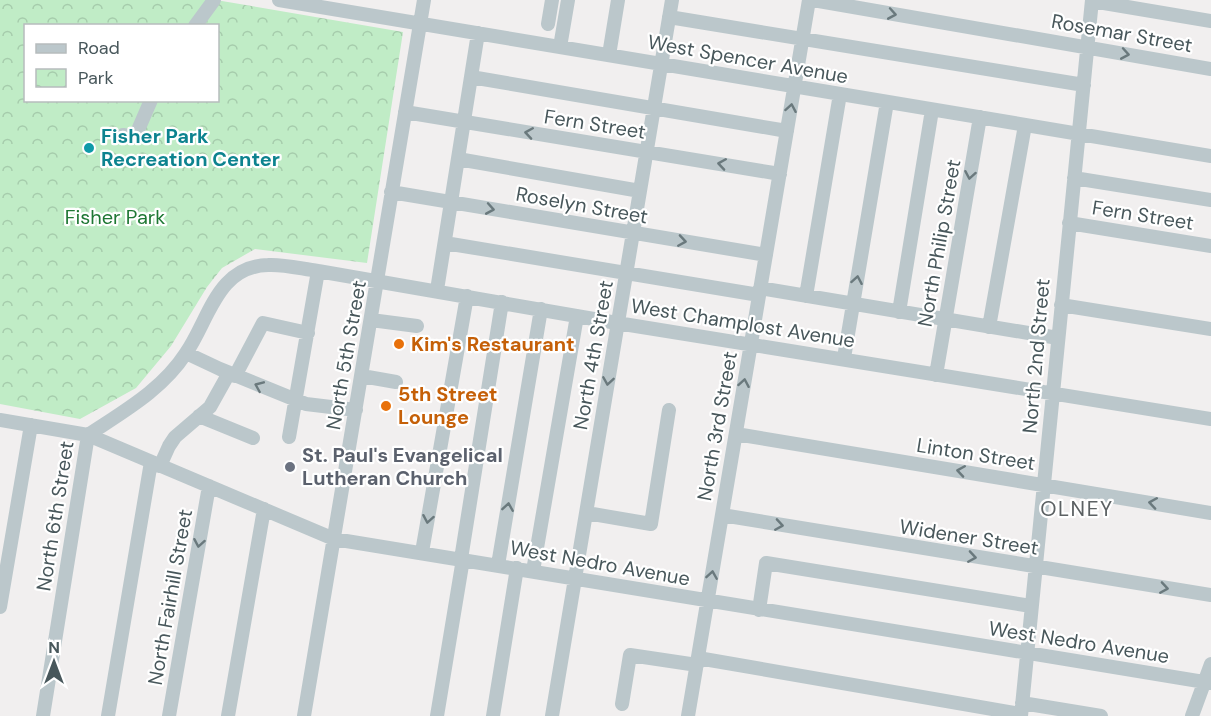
<svg xmlns="http://www.w3.org/2000/svg" width="1211" height="716" font-family="'DM Sans',sans-serif">
<style>
.park{fill:url(#park-crowns);fill-rule:evenodd}
.lines{fill:none;stroke-linecap:round;stroke-linejoin:round}
.minor{stroke:#bbc7cb;stroke-width:14}
.oneway{stroke:#6a797d}
.culture-dot{fill:#0f9aa8;stroke:#fff;stroke-width:2}
.food-dot{fill:#e8710a;stroke:#fff;stroke-width:2}
.worship-dot{fill:#6b7280;stroke:#fff;stroke-width:2}
.labels{text-anchor:middle;stroke-width:4.5;stroke-linejoin:round;paint-order:stroke}
.street-label{font-size:20px;fill:#48575b;stroke:#fff}
.culture-label{font-size:20px;font-weight:bold;fill:#0d838f;stroke:#fff;text-anchor:start}
.park-label{font-size:20px;fill:#1e7733;stroke:#fff}
.food-label{font-size:20px;font-weight:bold;fill:#c56008;stroke:#fff;text-anchor:start}
.worship-label{font-size:20px;font-weight:bold;fill:#5b616d;stroke:#fff;text-anchor:start}
.neighbourhood-label{font-size:21px;letter-spacing:1.5px;fill:#5c6163;stroke:#fff}
</style>
<defs>
<pattern id="park-crowns" width="20" height="18" patternUnits="userSpaceOnUse" patternTransform="scale(1.5)"><rect width="20" height="18" fill="#c0ecc6"/><path d="M2 6a3 3 0 1 1 6 0M12 15a3 3 0 1 1 6 0" fill="none" stroke="#a6ccac"/></pattern>
</defs>
<rect width="100%" height="100%" fill="#f1efef"/>
<path class="park" d="M0,0H216L403,32L367,263L255,249L222,268L207,287L171,346L136,388L80,419L0,404ZM26,26H218V100H26Z"/>
<g class="lines">
<path class="minor" d="M279,0L1211,156
M813,0L1211,69
M1092,1L1211,21
M669,17L1084,85
M548,24L552,0
M195,26L214,0
M560,47L568,0
M609,55L618,0
M471,77L787,131
M405,112L780,174
M123,135L135,137L151,100
M458,159L640,191
M1074,178L1211,200
M391,192L766,255
M1069,223L1211,246
M445,243L759,295
M760,288L1058,338
M437,290L478,33
M806,296L840,94
M1061,305L1211,329
M899,312L932,110
M371,320L417,326
M989,327L1025,125
M186,353L220,369L306,404L356,410
M844,358L887,102
M936,375L980,117
M235,376L263,323L308,333
M362,376L396,382
M199,416L253,438
M0,420L88,435L334,539L1211,683
M736,434L1211,513
M289,437L318,271
M160,466L169,446L175,437L210,407L229,373
M587,513L651,524L669,410
M722,515L1211,595
M422,552L467,296
M461,559L502,302
M498,565L541,309
M533,571L577,316
M0,607L31,425
M759,610L766,563L1031,606
M698,658L1021,714
M1022,703L1101,716
M622,704L630,655L697,665
M43,716L88,435C124,411 162,390 186,353C209,320 217,266 268,265C284,264 302,269 318,271L617,323L1211,419
M108,716L151,462
M169,716L209,486
M228,716L264,509
M304,716L424,0
M437,716L463,559
M493,716L517,568
M552,716L672,0
M688,716L809,0
M1021,716L1092,0
M1192,716L1211,664"/>
</g>
<defs><path id="oneway-chevron" d="M-2-3.5L2.5 0L-2 3.5" fill="none" stroke-width="1.6" stroke-linecap="round" stroke-linejoin="round" transform="scale(1.5)"/></defs>
<g class="oneway">
<use href="#oneway-chevron" transform="translate(892 14) rotate(10)"/>
<use href="#oneway-chevron" transform="translate(1125 54) rotate(10)"/>
<use href="#oneway-chevron" transform="translate(791 108) rotate(-80)"/>
<use href="#oneway-chevron" transform="translate(529 133) rotate(-171)"/>
<use href="#oneway-chevron" transform="translate(722 164) rotate(-171)"/>
<use href="#oneway-chevron" transform="translate(970 175) rotate(100)"/>
<use href="#oneway-chevron" transform="translate(490 209) rotate(10)"/>
<use href="#oneway-chevron" transform="translate(682 241) rotate(9)"/>
<use href="#oneway-chevron" transform="translate(857 280) rotate(-80)"/>
<use href="#oneway-chevron" transform="translate(608 381) rotate(99)"/>
<use href="#oneway-chevron" transform="translate(744 383) rotate(-80)"/>
<use href="#oneway-chevron" transform="translate(259 386) rotate(-157)"/>
<use href="#oneway-chevron" transform="translate(961 471) rotate(-171)"/>
<use href="#oneway-chevron" transform="translate(1153 503) rotate(-171)"/>
<use href="#oneway-chevron" transform="translate(508 507) rotate(-81)"/>
<use href="#oneway-chevron" transform="translate(428 519) rotate(100)"/>
<use href="#oneway-chevron" transform="translate(779 525) rotate(9)"/>
<use href="#oneway-chevron" transform="translate(199 543) rotate(100)"/>
<use href="#oneway-chevron" transform="translate(972 557) rotate(9)"/>
<use href="#oneway-chevron" transform="translate(712 575) rotate(-81)"/>
<use href="#oneway-chevron" transform="translate(1164 588) rotate(9)"/>
</g>
<circle class="culture-dot" cx="89" cy="148" r="6"/>
<g class="food-dot">
<circle cx="399" cy="344" r="6"/>
<circle cx="386" cy="406" r="6"/>
</g>
<circle class="worship-dot" cx="290" cy="467" r="6"/>
<g class="labels">
<g class="street-label">
<text transform="translate(1122 33) rotate(10)" y="7">Rosemar Street</text>
<text transform="translate(748 59) rotate(10)" y="7">West Spencer Avenue</text>
<text transform="translate(595 124) rotate(9)" y="7">Fern Street</text>
<text transform="translate(582 205) rotate(10)" y="7">Roselyn Street</text>
<text transform="translate(1143 215) rotate(9)" y="7">Fern Street</text>
<text transform="translate(939 243) rotate(-80)" y="7">North Philip Street</text>
<text transform="translate(743 323) rotate(9)" y="7">West Champlost Avenue</text>
<text transform="translate(346 355) rotate(-80)" y="7">North 5th Street</text>
<text transform="translate(593 355) rotate(-80)" y="7">North 4th Street</text>
<text transform="translate(1036 356) rotate(-85)" y="7">North 2nd Street</text>
<text transform="translate(717 426) rotate(-80)" y="7">North 3rd Street</text>
<text transform="translate(976 454) rotate(9)" y="7">Linton Street</text>
<text transform="translate(55 516) rotate(-81)" y="7">North 6th Street</text>
<text transform="translate(969 537) rotate(9)" y="7">Widener Street</text>
<text transform="translate(600 563) rotate(10)" y="7">West Nedro Avenue</text>
<text transform="translate(170 597) rotate(-80)" y="7">North Fairhill Street</text>
<text transform="translate(1079 642) rotate(9)" y="7">West Nedro Avenue</text>
</g>
<g class="culture-label">
<text x="101" y="143">Fisher Park<tspan x="101" dy="23">Recreation Center</tspan></text>
</g>
<g class="park-label">
<text x="115" y="224">Fisher Park</text>
</g>
<g class="food-label">
<text x="411" y="351">Kim's Restaurant</text>
<text x="398" y="401">5th Street<tspan x="398" dy="23">Lounge</tspan></text>
</g>
<g class="worship-label">
<text x="302" y="462">St. Paul's Evangelical<tspan x="302" dy="23">Lutheran Church</tspan></text>
</g>
<g class="neighbourhood-label">
<text x="1077" y="516">OLNEY</text>
</g>
</g>
<rect x="24" y="24" width="195" height="78" fill="#ffffff" stroke="#b6bcbd" stroke-width="1.5"/>
<rect x="36" y="44" width="30" height="9" fill="#bbc7cb" stroke="#b6bcbd" stroke-width="1.5"/>
<text x="78" y="54" font-size="18" fill="#48575b">Road</text>
<rect x="36" y="69" width="30" height="18" fill="url(#park-crowns)" stroke="#b6bcbd" stroke-width="1.5"/>
<text x="78" y="84" font-size="18" fill="#48575b">Park</text>
<g transform="translate(54 662)" stroke="#ffffff" stroke-width="4.5" paint-order="stroke">
<path d="M0-4.5L10 22L0 15L-10 22Z" fill="#48575b"/>
<text y="-9" font-size="16" font-weight="bold" text-anchor="middle" fill="#48575b">N</text>
</g>
</svg>
